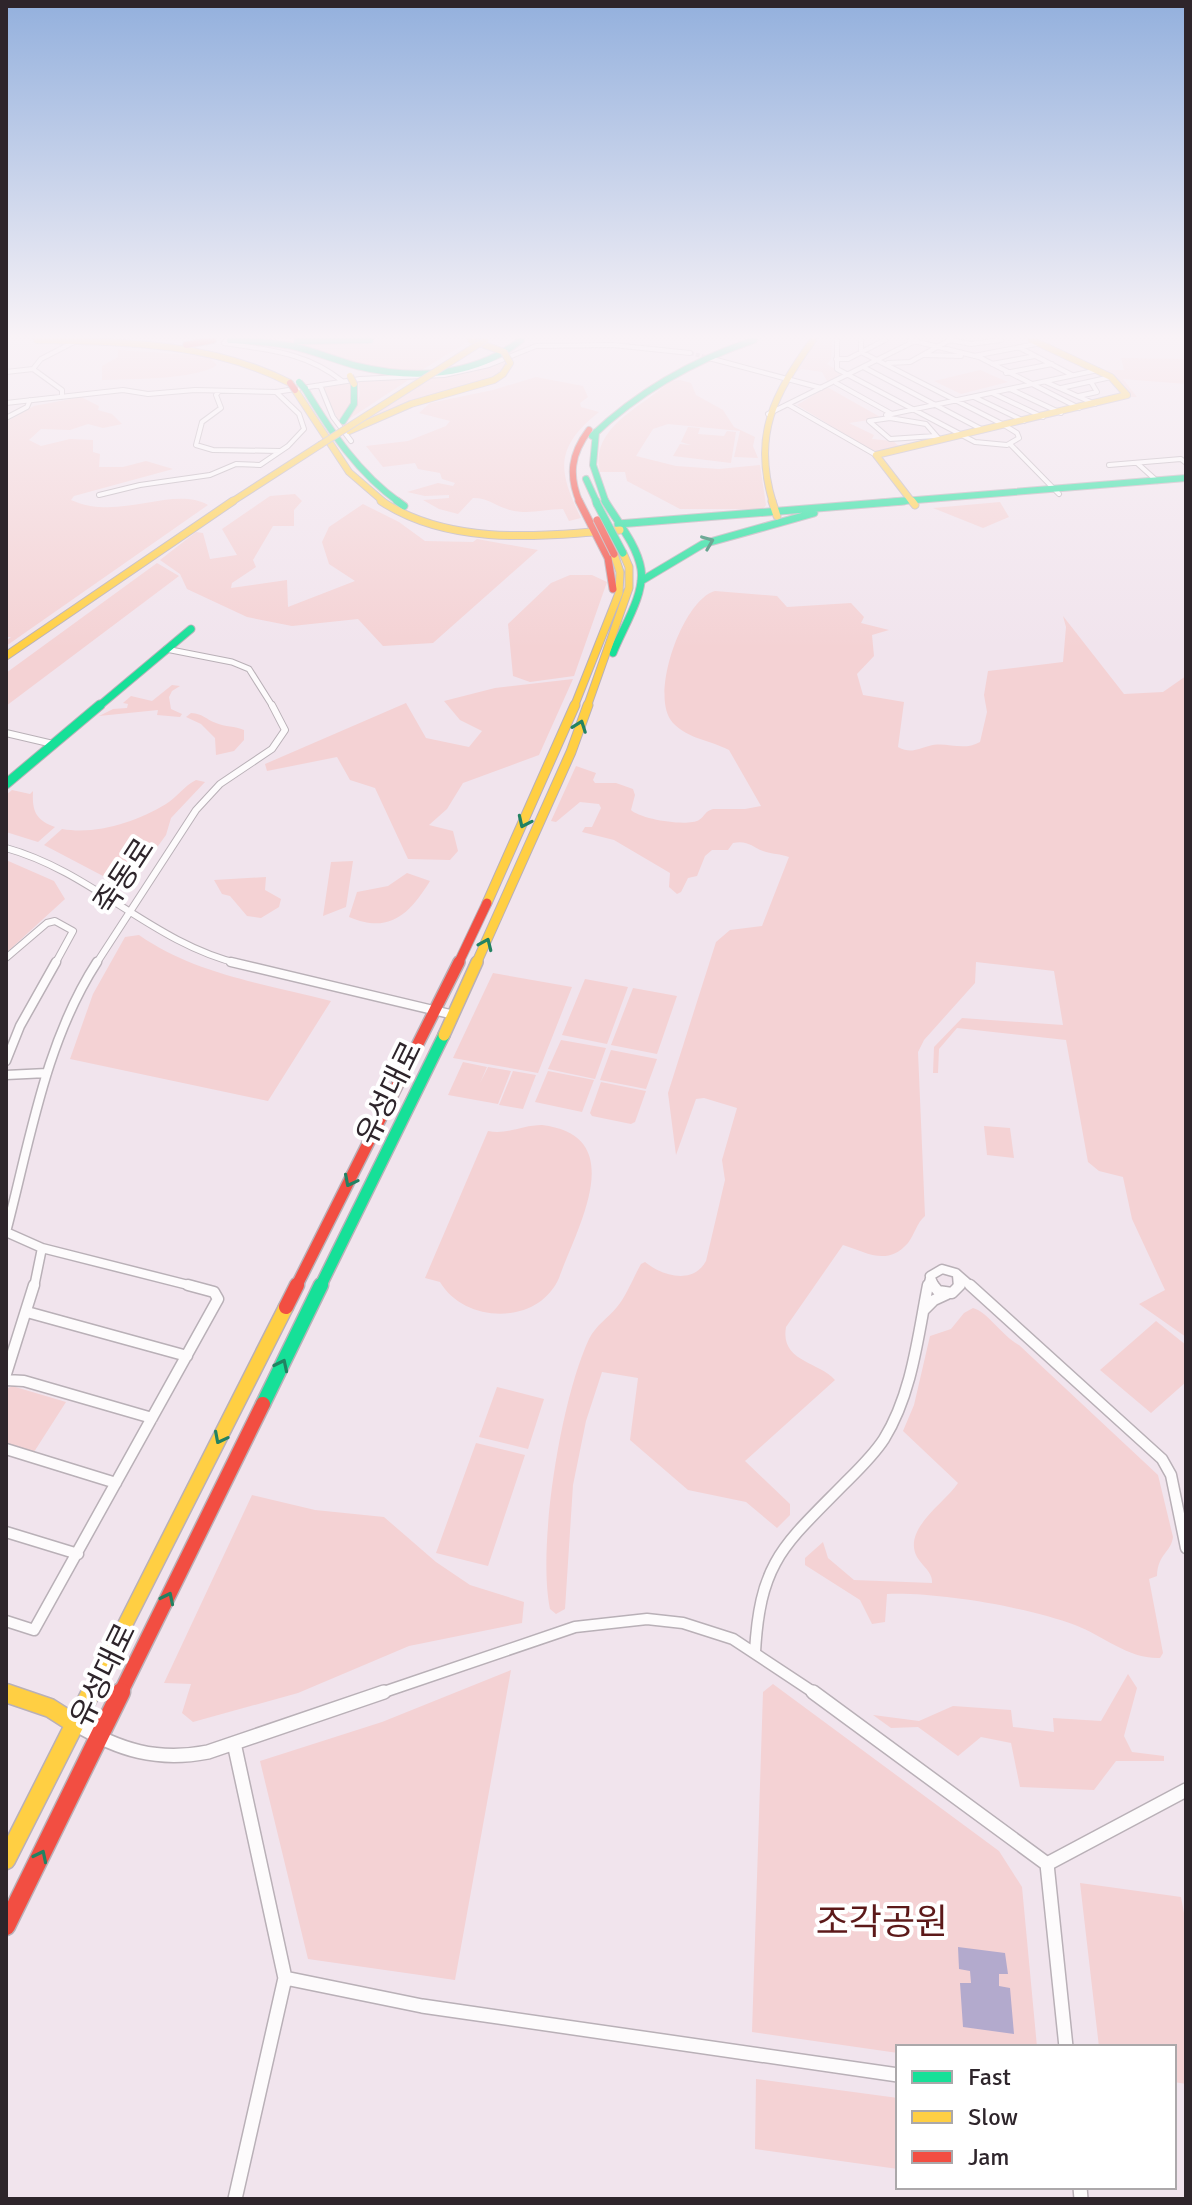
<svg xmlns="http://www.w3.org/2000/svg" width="1192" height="2205" font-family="Signika,'Noto Sans KR',sans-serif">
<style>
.green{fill:#f4d2d4}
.water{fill:#b3aacd}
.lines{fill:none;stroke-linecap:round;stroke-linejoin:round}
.street-tunnel{stroke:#cabec6;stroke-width:4;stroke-dasharray:4 2;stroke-linecap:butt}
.street-far5-casing{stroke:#b9b0b7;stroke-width:6}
.street-far4-casing{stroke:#b9b0b7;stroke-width:7}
.street-far3-casing{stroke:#b9b0b7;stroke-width:8}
.street-far2-casing{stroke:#b9b0b7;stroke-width:11}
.street-far1-casing{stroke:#b9b0b7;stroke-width:13}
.street-casing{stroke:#b9b0b7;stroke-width:16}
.fast-far4-casing{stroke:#b9b0b7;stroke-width:8}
.fast-far3-casing{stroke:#b9b0b7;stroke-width:9}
.fast-far2-casing{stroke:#b9b0b7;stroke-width:11}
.fast-far1-casing{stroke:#b9b0b7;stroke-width:14}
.fast-casing{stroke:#b9b0b7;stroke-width:17}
.slow-far5-casing{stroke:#b9b0b7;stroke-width:8}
.slow-far4-casing{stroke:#b9b0b7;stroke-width:9}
.slow-far3-casing{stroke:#b9b0b7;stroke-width:11}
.slow-far2-casing{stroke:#b9b0b7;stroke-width:14}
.slow-far1-casing{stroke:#b9b0b7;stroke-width:17}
.slow-casing{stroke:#b9b0b7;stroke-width:21}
.jam-far5-casing{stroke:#b9b0b7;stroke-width:8}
.jam-far4-casing{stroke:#b9b0b7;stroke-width:9}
.jam-far3-casing{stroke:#b9b0b7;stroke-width:11}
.jam-far2-casing{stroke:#b9b0b7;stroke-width:14}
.jam-far1-casing{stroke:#b9b0b7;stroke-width:17}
.jam-casing{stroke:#b9b0b7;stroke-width:21}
.street-far5{stroke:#fdfbfc;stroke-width:4}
.street-far4{stroke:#fdfbfc;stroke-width:5}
.street-far3{stroke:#fdfbfc;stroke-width:6}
.street-far2{stroke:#fdfbfc;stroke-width:8}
.street-far1{stroke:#fdfbfc;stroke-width:10}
.street{stroke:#fdfbfc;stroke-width:13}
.fast-far4{stroke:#16e098;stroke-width:6}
.fast-far3{stroke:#16e098;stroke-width:7}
.fast-far2{stroke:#16e098;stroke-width:9}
.fast-far1{stroke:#16e098;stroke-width:11}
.fast{stroke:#16e098;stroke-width:14}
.slow-far5{stroke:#ffcf43;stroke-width:6}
.slow-far4{stroke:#ffcf43;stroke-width:7}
.slow-far3{stroke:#ffcf43;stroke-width:9}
.slow-far2{stroke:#ffcf43;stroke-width:11}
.slow-far1{stroke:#ffcf43;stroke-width:14}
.slow{stroke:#ffcf43;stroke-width:18}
.jam-far5{stroke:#f24e42;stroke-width:6}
.jam-far4{stroke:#f24e42;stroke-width:7}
.jam-far3{stroke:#f24e42;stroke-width:9}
.jam-far2{stroke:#f24e42;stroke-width:11}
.jam-far1{stroke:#f24e42;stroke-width:14}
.jam{stroke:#f24e42;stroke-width:18}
.fast-bridge-far1-casing{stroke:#b9b0b7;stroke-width:8;stroke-linecap:butt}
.fast-bridge-casing{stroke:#b9b0b7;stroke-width:9;stroke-linecap:butt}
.slow-bridge-casing{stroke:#b9b0b7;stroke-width:8;stroke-linecap:butt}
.jam-bridge-far1-casing{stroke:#b9b0b7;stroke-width:8;stroke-linecap:butt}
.jam-bridge-casing{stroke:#b9b0b7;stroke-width:9;stroke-linecap:butt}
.fast-bridge-far1{stroke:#16e098;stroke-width:6}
.fast-bridge{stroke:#16e098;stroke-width:7}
.slow-bridge{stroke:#ffcf43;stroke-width:6}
.jam-bridge-far1{stroke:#f24e42;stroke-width:6}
.jam-bridge{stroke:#f24e42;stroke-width:7}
.oneway{stroke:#228262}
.labels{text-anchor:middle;stroke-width:8;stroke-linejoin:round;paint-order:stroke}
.street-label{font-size:30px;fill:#2e252b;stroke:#fff}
.near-park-label{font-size:36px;fill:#5c1919;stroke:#fff}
</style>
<rect width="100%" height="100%" fill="#f1e4ed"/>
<path class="green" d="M259,340H471L420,371L408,372L361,367L313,350Z
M815,340H832L831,359L827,364L846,376L828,383L822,372L802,369L794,373Z
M118,350L208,356L217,365C196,380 129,379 102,380V366L118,357Z
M1121,358L1186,359V384L1123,379L1137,397H1128V391L1102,370H1124Z
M506,361L507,367C486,389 449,391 421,399C399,406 377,415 357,425L431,377L466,373Z
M980,370L1008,382L961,394L934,381Z
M413,377L346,421C356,408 363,398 358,381Z
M536,377L583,386L588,397L580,403L581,407L599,412C554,448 558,471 581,518L569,521L563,509C544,509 529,515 510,510C495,506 489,498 473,498L458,514L439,509L423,500L449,498V495L425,496L407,492L438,483L453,486L455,483L442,479L440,473L418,469L415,463L383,467L366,446L408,441L446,426L450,421L419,413L430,403L493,390Z
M680,380L691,383L696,395L723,410L734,427L755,437L753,446L758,458L734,457L740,431L668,424L653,429L636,456L676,466L719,469L760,465L766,505L763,509H680L627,481L625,472H600C589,427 643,407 670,381Z
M349,381L354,392L351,404L338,420L322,385Z
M827,387L882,418L849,423L874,435L872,439L893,441L901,448L874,452L797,405Z
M81,397L99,406L98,410L112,414L122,424L103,428L88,424L70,430L41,429L29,440L41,446L70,439L93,440V452L100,454L99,467H123L146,461L173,469L74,496L71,500C120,522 172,485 208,505L6,646V641L11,637H6V422L34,406Z
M688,427L700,428L698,434L724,436L727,431L736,432L731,463L673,456L680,444L691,445L681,442Z
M295,494L302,501L294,510V526H273L253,560L256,567L232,583L231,588L287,580L288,607L355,581L329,564L322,542L329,527L363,504L399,522L425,541L473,542L477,539L538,550L433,643L383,646L358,619L292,626L247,617L187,589L180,574L160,560L196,532L203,533L210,559L237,555L222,529L270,496Z
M1000,502L1009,517L983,528L933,508Z
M157,563L179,576L6,706V673Z
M570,575H592L607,582L574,676L530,682L513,676L508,624L551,583Z
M715,591L777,596L787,607L851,603L864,617L861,623L889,630L872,635L874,656L857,674L863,695L904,702L898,747C911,754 917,749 929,746C946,741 963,752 980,742L987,712L984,695L988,671L1063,662L1066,627L1063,616L1124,694L1163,692L1186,676V1337L1139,1304L1165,1290L1132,1219L1123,1177L1099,1171L1088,1162L1066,1040L957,1028L939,1049L938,1073H933L934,1047L962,1018L1063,1025L1054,971L976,962L975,983L924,1040L918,1052L925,1216C916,1224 915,1234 908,1243C887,1267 866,1252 843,1245L786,1327C780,1362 818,1361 835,1380L745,1461L790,1504V1515L777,1528L746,1502L688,1490L630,1440L638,1378L602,1372L586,1421L573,1485L565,1609L556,1614L550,1609C537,1545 561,1399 589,1339C596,1325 608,1318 617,1307C627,1295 633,1278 641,1264L645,1262C662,1276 693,1285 706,1261L725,1180L722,1160L737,1108L704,1098L696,1099L676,1155L668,1093L716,942L730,930L762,926L789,857C781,854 771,854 763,851C752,847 748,840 733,843L728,850H712L705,856L697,876L688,878L681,892L677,894L669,887L670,873L614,840L582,832L585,827H592L601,808L599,804L580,802L556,822L551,821L576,766L596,773L593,780L595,783H616L633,789L635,795L631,810C640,819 687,827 699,820C705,816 705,811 713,809H745L761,806L729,750C710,740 688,739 673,723C648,697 683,599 715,591Z
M573,679L539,755L463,783L447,809L429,825L453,831L458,851L450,860L408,859L375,788L350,780L337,757L267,771L265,764L406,703L426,738L469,747L482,731L460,720L444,701L495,688Z
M172,685L180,686L172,691L169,697L171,709L182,714L180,717L157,715L158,710L99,716L113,709L127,708L128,704L123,703L131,696L152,701Z
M191,713C204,714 205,719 216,723C225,727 235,726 244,730V740L234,751L216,755L215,738L201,724L186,717Z
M196,780L205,782L171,818L166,835L153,853L142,861L129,884L122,886L44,845L62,829C97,835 136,822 166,804C177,797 184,786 196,780Z
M12,790L30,794L33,791C32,810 35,820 55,827L38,842L6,832V795Z
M6,860L54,881L65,899L6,953Z
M353,861L346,907L323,916L331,862Z
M407,873L430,881C409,915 389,934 349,917L357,892L388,886Z
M266,877L265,890L281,899L279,907L261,918L247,916L230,896L222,894L214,880Z
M139,935C194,974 266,984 331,1001L268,1101L70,1059L93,994L125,937Z
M493,973L572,987L538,1073L453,1058Z
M585,979L628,987L607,1044L562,1035Z
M633,988L677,996L657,1054L611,1045Z
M561,1040L606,1048L595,1079L548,1069Z
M611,1050L657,1059L646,1089L600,1080Z
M463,1062L487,1067L480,1083L488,1067L511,1071L498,1104L448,1095Z
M513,1071L536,1075L523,1109L499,1105Z
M548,1071L594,1080L582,1112L535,1102Z
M601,1082L646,1091L635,1122L631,1124L592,1116L590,1113Z
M542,1125C631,1136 577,1227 559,1278C538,1326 465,1324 440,1282L425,1278L488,1131C507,1135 522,1125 542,1125Z
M984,1126L1010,1128L1014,1158L987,1155Z
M973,1308C988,1312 1002,1336 1019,1345L1158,1475L1173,1537C1171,1553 1158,1553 1157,1576L1149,1579L1163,1653L1160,1658C1128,1659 1104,1636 1075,1625C1027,1607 938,1592 887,1594L885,1622L872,1624L860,1600L805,1565V1558L823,1542L828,1558L854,1580L932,1583C933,1572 922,1566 917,1557C902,1529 945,1503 958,1483L903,1431L914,1405L930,1336L951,1329L964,1313Z
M1156,1321L1186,1345V1382L1151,1413L1100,1370Z
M12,1386L66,1402L34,1452L6,1444V1389Z
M497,1387L544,1399L528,1449L479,1437Z
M476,1443L525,1455L488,1566L436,1553Z
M252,1495L315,1510L384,1517L436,1562L470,1585L524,1602L522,1623L409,1646L298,1693L193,1722L182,1713L191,1684L164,1683Z
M511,1670L455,1980L308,1959L260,1761L382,1722Z
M1128,1674L1137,1688L1124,1736L1132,1752L1164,1756V1761H1116L1094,1790L1020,1787L1011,1743L981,1737L958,1756L918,1727L891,1728L873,1715L919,1721L953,1706L1011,1710L1013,1727L1054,1732L1053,1718L1101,1721Z
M773,1684L999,1851L1022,1887L1037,2047H898V2053L752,2032L763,1692Z
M1080,1883L1181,1897L1186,1924V2084L1174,2082V2047H1099Z
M756,2079L898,2098V2169L755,2149Z"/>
<path class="water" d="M958,1947L1005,1953L1008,1974H999V1986L1010,1988L1014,2034L963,2027L960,1983H971L970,1971L959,1969Z"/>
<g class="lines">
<path class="street-tunnel" d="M690,353L709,358"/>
<defs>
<path id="street-far5" d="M226,340L224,343C268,350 306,352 342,381
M837,340V369L975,442L1007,445L1019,438L1017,433L1004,425L861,352V340
M910,340L979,357L1079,408
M950,340L971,344L1001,340
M1020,348L1072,375
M924,355L961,356
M974,356L1041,343
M709,358L821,388
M836,359H848L885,340
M888,363L910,362L950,340
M992,364L1035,356
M865,368L983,430
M6,372L33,369
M1006,373L1052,364
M1046,382L1095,404
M836,383L892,414L886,415L890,418L926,424L940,440
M320,385L333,417L351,441
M1061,388L1111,377
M1010,389L1061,413
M219,391L216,395L221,408L202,422L196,445L213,450L280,451
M992,393L1043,417
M1079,396L1097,392L1091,382
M62,397V390L33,369L41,359L74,342
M974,397L1024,421
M6,403L123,390L148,394L195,390L276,392L360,379L444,375L489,365L536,346L613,345L690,353
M789,405L876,455
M768,414L917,340
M892,414L1098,370
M6,418L27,407L30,400
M890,418L869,421L890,439L935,436
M1010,444L1059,494
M1137,463L1157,481
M1109,465L1181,459L1186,463
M99,495L140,485L210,475L236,464L260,465L288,446L304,429L299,414L276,392"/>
<path id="street-far4" d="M166,649L232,662L249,669L273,707"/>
<path id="street-far3" d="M6,733L53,744
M6,848C93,872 152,943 240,964
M6,958L47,923L55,921L73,931L55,964
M96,964L196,810L220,784L272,749L285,730L272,705"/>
<path id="street-far2" d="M231,962L454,1015
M6,1061L20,1026L56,962
M6,1075L47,1073
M6,1232C30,1141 45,1042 97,962
M6,1232L42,1248L196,1287
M957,1275L958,1287
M34,1287L42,1248
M928,1287L930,1278
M935,1287L930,1276L942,1269L956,1273L972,1287"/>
<path id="street-far1" d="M933,1285L938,1291L952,1293L960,1285
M970,1285L1162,1459L1171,1475L1186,1548
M924,1310L934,1300L947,1294
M27,1312L187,1356
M6,1374L34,1285
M6,1380L24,1381L152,1418
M6,1449L116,1483
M6,1532L78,1554
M6,1621L34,1630L218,1299L214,1292L188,1285
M755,1652C760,1562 783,1546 843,1485C858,1470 873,1456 884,1439C912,1394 918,1336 928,1285
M378,1694L575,1627L647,1619L683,1623L733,1639L816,1694"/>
<path id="street" d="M813,1692L1047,1864L1066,2047
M75,1724C119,1750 157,1762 208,1752L384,1692
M234,1743L285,1978L235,2199
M1047,1864L1186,1790
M285,1978L422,2006L898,2075
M1080,2187L1081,2199"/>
<path id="fast-far4" d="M230,340C250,341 271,342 292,346C314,351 335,360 357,366C414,380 474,377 521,340
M297,341L370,340
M305,389C331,432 358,473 400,503
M343,421L354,404V384
M596,432L593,465L606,503
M592,436C639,391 692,361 754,340
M586,479L597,503
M879,503L1186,478"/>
<path id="fast-far3" d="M397,501L404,506
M596,501L597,504
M605,501C617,521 637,545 641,569C645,595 622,629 613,653
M618,524L904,501
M641,581L703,544L814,513
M98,707L191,629"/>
<path id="fast-far2" d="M6,784L100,705"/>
<path id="fast-far1" d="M320,1287L444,1035"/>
<path id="fast" d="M263,1404L321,1285"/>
<path id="slow-far5" d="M37,340C125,342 210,342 290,383
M471,340L504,352
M295,390L349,472L385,503
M349,431L411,404L494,380L503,374L510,363
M230,503L320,445
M773,503C752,435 774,395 813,340
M913,503L876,455L1127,395L1111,377L1032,340"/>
<path id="slow-far4" d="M381,501C451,547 541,536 620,530
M772,501L777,516
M912,501L915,505
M6,656L233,501
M574,707L619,593L620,572L614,554
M587,707L629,588V567L623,553"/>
<path id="slow-far3" d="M487,903L575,705
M476,964L571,752L588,705"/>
<path id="slow-far2" d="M444,1035L477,962"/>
<path id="slow-far1" d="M6,1693L9,1694
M90,1694L286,1307"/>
<path id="slow" d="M6,1693L50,1708L75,1724
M6,1860L91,1692"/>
<path id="jam-far5" d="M186,345L213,340
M580,503C568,475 571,454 589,430"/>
<path id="jam-far4" d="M579,501L608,558L613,589"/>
<path id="jam-far3" d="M458,964L487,903"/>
<path id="jam-far2" d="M296,1287L459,962"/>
<path id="jam-far1" d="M286,1307L297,1285
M120,1694L263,1404"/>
<path id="jam" d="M6,1926L121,1692"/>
</defs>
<use href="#street-far5" class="street-far5-casing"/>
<use href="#street-far4" class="street-far4-casing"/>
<use href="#street-far3" class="street-far3-casing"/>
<use href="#street-far2" class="street-far2-casing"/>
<use href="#street-far1" class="street-far1-casing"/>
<use href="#street" class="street-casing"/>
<use href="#fast-far4" class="fast-far4-casing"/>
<use href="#fast-far3" class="fast-far3-casing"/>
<use href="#fast-far2" class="fast-far2-casing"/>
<use href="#fast-far1" class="fast-far1-casing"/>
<use href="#fast" class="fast-casing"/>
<use href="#slow-far5" class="slow-far5-casing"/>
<use href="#slow-far4" class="slow-far4-casing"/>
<use href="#slow-far3" class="slow-far3-casing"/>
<use href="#slow-far2" class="slow-far2-casing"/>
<use href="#slow-far1" class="slow-far1-casing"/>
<use href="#slow" class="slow-casing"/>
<use href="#jam-far5" class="jam-far5-casing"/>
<use href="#jam-far4" class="jam-far4-casing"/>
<use href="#jam-far3" class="jam-far3-casing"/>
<use href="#jam-far2" class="jam-far2-casing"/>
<use href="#jam-far1" class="jam-far1-casing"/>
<use href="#jam" class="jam-casing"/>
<use href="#street-far5" class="street-far5"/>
<use href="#street-far4" class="street-far4"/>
<use href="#street-far3" class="street-far3"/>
<use href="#street-far2" class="street-far2"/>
<use href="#street-far1" class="street-far1"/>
<use href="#street" class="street"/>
<use href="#fast-far4" class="fast-far4"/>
<use href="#fast-far3" class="fast-far3"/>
<use href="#fast-far2" class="fast-far2"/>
<use href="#fast-far1" class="fast-far1"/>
<use href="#fast" class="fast"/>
<use href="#slow-far5" class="slow-far5"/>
<use href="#slow-far4" class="slow-far4"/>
<use href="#slow-far3" class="slow-far3"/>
<use href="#slow-far2" class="slow-far2"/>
<use href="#slow-far1" class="slow-far1"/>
<use href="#slow" class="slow"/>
<use href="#jam-far5" class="jam-far5"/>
<use href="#jam-far4" class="jam-far4"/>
<use href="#jam-far3" class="jam-far3"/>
<use href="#jam-far2" class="jam-far2"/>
<use href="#jam-far1" class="jam-far1"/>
<use href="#jam" class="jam"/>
<defs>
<path id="fast-bridge-far1" d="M299,382L305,389"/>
<path id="fast-bridge" d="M597,504L623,553"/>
<path id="slow-bridge" d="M504,352L510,363
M350,376L354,384
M320,445L485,340"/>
<path id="jam-bridge-far1" d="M290,383L295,390"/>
<path id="jam-bridge" d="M597,520L614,554"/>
</defs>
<use href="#fast-bridge-far1" class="fast-bridge-far1-casing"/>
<use href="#fast-bridge" class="fast-bridge-casing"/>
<use href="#slow-bridge" class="slow-bridge-casing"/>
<use href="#jam-bridge-far1" class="jam-bridge-far1-casing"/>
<use href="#jam-bridge" class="jam-bridge-casing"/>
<use href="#fast-bridge-far1" class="fast-bridge-far1"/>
<use href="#fast-bridge" class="fast-bridge"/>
<use href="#slow-bridge" class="slow-bridge"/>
<use href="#jam-bridge-far1" class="jam-bridge-far1"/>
<use href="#jam-bridge" class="jam-bridge"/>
</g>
<defs><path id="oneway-chevron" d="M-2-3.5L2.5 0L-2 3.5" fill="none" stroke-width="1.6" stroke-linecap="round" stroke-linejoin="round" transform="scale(2)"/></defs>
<g class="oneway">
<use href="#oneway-chevron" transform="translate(708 542) rotate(-22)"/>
<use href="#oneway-chevron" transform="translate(580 726) rotate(-70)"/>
<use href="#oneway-chevron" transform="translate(524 822) rotate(115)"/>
<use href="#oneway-chevron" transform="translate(486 944) rotate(-66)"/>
<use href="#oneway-chevron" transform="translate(350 1181) rotate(117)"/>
<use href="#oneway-chevron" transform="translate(282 1365) rotate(-64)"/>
<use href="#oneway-chevron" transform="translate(220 1438) rotate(117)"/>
<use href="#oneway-chevron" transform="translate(168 1598) rotate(-64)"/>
<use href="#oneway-chevron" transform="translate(41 1856) rotate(-64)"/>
</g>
<linearGradient id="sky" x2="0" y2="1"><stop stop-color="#93b0dd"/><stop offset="0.52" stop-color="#f9f3f7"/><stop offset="1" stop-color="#f9f3f7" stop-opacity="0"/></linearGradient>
<rect width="1192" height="648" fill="url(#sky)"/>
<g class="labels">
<g class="street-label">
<text transform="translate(124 876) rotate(-57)" y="10">죽동로</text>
<text transform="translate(389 1093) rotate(-64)" y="10">유성대로</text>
<text transform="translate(103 1675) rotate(-64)" y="10">유성대로</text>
</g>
<g class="near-park-label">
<text x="882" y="1934">조각공원</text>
</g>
</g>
<rect width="1192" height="2205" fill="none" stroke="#2e252b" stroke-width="16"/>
<rect x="896" y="2045" width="280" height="144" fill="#ffffff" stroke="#aba8aa" stroke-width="2"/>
<rect x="912" y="2071" width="40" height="12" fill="#16e098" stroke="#aba8aa" stroke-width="2"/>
<text x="968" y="2085" font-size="24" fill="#2e252b">Fast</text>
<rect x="912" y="2111" width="40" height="12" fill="#ffcf43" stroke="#aba8aa" stroke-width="2"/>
<text x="968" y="2125" font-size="24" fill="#2e252b">Slow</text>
<rect x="912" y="2151" width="40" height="12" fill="#f24e42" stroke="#aba8aa" stroke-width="2"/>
<text x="968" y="2165" font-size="24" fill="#2e252b">Jam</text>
</svg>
